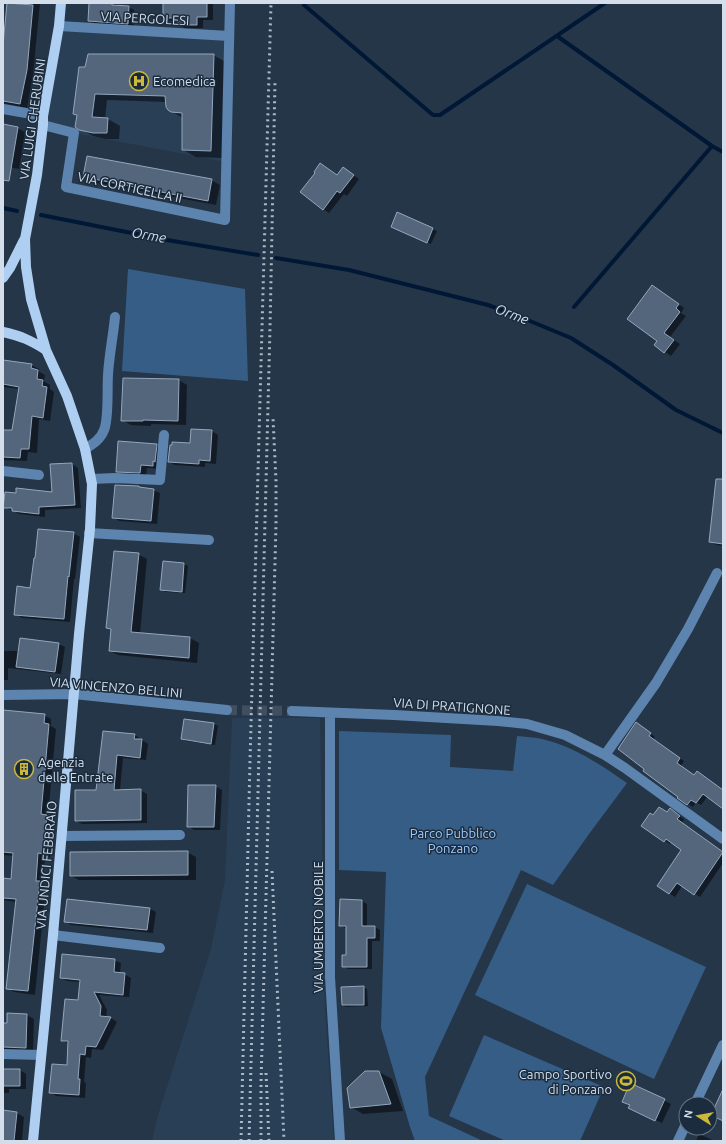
<svg xmlns="http://www.w3.org/2000/svg" width="726" height="1144" font-family="Ubuntu,sans-serif">
<style>
.built{fill:#293f56}
.green{fill:#365d86}
.shadow{fill:#0007}
.lines{fill:none;stroke-linecap:round;stroke-linejoin:round}
.stream{stroke:#001835;stroke-width:4}
.building{fill:#54667b;stroke:#92a6bd}
.minor-tunnel{stroke:#3f4f60;stroke-width:10;stroke-dasharray:10 5;stroke-linecap:butt}
.minor{stroke:#5c84ae;stroke-width:10}
.major{stroke:#afcff2;stroke-width:10}
.rail{stroke:#abb8c5;stroke-width:3;stroke-dasharray:2 4;stroke-linecap:butt}
.labels{text-anchor:middle;stroke-width:3;stroke-linejoin:round;paint-order:stroke}
.street-label{font-size:13px;fill:#d3deea;stroke:#1b2c3e}
.poi-label{font-size:13px;fill:#d3deea;stroke:#1b2c3e;text-anchor:start}
.park-label{font-size:13px;fill:#9dcbfe;stroke:#1b2c3e}
.water-label{font-size:14px;font-style:italic;fill:#cedeef;stroke:#1b2c3e}
</style>
<rect width="100%" height="100%" fill="#253648"/>
<path class="built" d="M59,26L229,36L226,162L84,135L43,125Z
M232,718H320L325,1008L334,1141H152L158,1115L211,949L225,880Z"/>
<path class="green" d="M128,269L245,289L248,381L122,371Z
M339,731L451,735L450,767L513,771L517,736C525,737 534,737 542,739C573,746 601,765 627,783L589,834L553,885L521,870L425,1077L429,1116L483,1141H415L410,1127L381,1028L386,872L339,870Z
M527,884L706,967L654,1079L475,995Z
M484,1035L604,1087L580,1141H506L449,1116Z"/>
<path class="shadow" d="M11,3H40L33,75L27,108L3,103V55Z
M90,3H118L117,6L129,7L134,10V26L95,24L89,21Z
M164,3H213V20H203V28H185L179,25V21H170L164,17Z
M213,55L226,62L223,158L196,157L183,150V118L169,110L167,102L107,100L105,119H108L120,126L119,139H106L93,136L80,129L78,116L74,114L80,68Z
M3,125L17,128L25,132L19,169L3,166Z
M321,164L337,175L349,172L359,179L347,196L344,194L329,213L323,209L316,172Z
M84,177L211,180L220,185L216,205L92,182Z
M397,213L437,231L431,244L396,228Z
M676,302L684,308L681,313L686,316L670,337L680,344L671,356L655,345L658,341Z
M3,361L31,365L39,369L38,371L45,375L44,381L50,385V389L54,392L50,421L39,419L37,453L28,452L27,461L3,460V431L13,432L20,389L3,387Z
M179,380L187,385L186,425L151,424V426L131,425L122,420Z
M212,431L218,435L216,464L205,463V467L175,465L169,462L191,444Z
M156,445L163,448L159,469L147,468L146,476L123,475L117,471Z
M72,464L78,468L81,508L45,510V517L19,514L4,507L16,494L53,493Z
M116,486L139,487L143,489L153,490L160,493L157,524L119,521L113,517Z
M723,487V546L716,545L710,541Z
M73,533L80,537L75,579H74L70,622L22,618L15,614L31,589Z
M138,554L147,559L140,634L190,638L199,643L197,663L118,655L110,651L112,630L108,628Z
M184,564L188,566L185,593L165,592L162,589Z
M59,644L65,647L61,674L8,668V680H3V651H19Z
M44,715L51,719V726L56,729L48,816L54,820L50,857H45L43,884L46,886L35,995L14,992L7,988L16,902L3,900V879L12,880L14,856L3,855V722Z
M214,724L218,726L215,745L186,741L182,739Z
M641,726L655,737L653,739L684,761L681,766L695,776L723,791V808L708,796L701,805L696,802L693,807L679,798Z
M104,732L135,735L148,744L146,760L123,758L120,790H140L147,794V823L82,824L76,821L97,791Z
M215,786L222,790L220,830H194L188,826Z
M668,813H675L684,819L682,823L723,852V863L700,897L682,886L675,897L658,886L683,849L672,842L670,844L665,841L654,816Z
M187,852L196,857V880H79L71,876Z
M362,901L367,904V927H375L380,930V941H372V969H348L343,966L347,956V928H345L340,925Z
M149,908L156,912L153,933L71,925L65,921Z
M114,960L121,963L120,974H124L131,978L129,997L99,995L107,1010L106,1018H111L117,1022L103,1050L92,1049L91,1058L86,1057L84,1082L86,1083L85,1098L56,1096L50,1092L68,1066L69,1044L62,1040L79,1001L80,982L67,981L61,978Z
M363,987L367,989L368,1006L346,1007L342,1005Z
M27,1015L34,1019L33,1051L3,1050V1024H8Z
M3,1070H20L26,1074V1089H9V1093H3Z
M379,1072L392,1079L403,1111L363,1114L351,1107Z
M631,1084L671,1104L662,1123L636,1111L631,1105Z
M3,1111L17,1113L24,1117L22,1141H3Z
M699,1134L715,1141H696Z"/>
<g class="lines">
<path class="stream" d="M304,5L433,115H440L605,3
M557,36L712,146L723,152
M3,208L17,211
M41,215L167,240L258,255
M276,258L349,270L488,305L518,316L571,338L613,365L676,410L723,433
M574,307L712,146"/>
</g>
<path class="building" d="M7,3L33,5L27,70L20,104L3,101V45Z
M89,3H112V5L129,6L128,24L88,21Z
M163,3H207V17H197V25H178V18H163Z
M88,54H214L211,151L182,150V113L171,112L168,110L166,107L165,96L95,94L92,117L108,118L107,133H93L79,130L75,127L77,115L73,114L79,67H85Z
M3,124L18,127L9,181L3,180Z
M87,156L212,179L208,201L83,177Z
M320,163L337,175L343,167L354,175L340,193L337,191L323,210L300,192L315,173L314,172Z
M397,212L433,228L427,243L391,227Z
M652,285L679,304L676,308L680,312L664,333L674,340L664,353L654,345L657,341L627,319Z
M3,360L32,364L31,368L38,370L37,379L43,380L42,386L47,387L43,418L32,416L29,449H21L20,458L3,457V430H12L19,387L3,384Z
M123,378L179,379L178,421L143,420V421H121Z
M191,429L212,430L210,461L199,460V464L168,462L170,445H172V442L190,443Z
M118,441L157,444L155,462L153,461V466L141,465L140,473L116,472Z
M72,463L75,505L39,507V514L12,511V508H3L5,492L16,493V488L52,492L50,464Z
M716,479H723V544L709,542Z
M115,485L139,486V487L154,489L151,521L112,518Z
M38,529L74,532L69,577L68,576L64,619L14,615L17,586L30,588L34,558H35Z
M114,551L139,553L131,632L190,637L189,658L109,651L111,629L106,628Z
M163,561L184,563L182,592L160,590Z
M20,638L59,643L55,672L16,667Z
M3,710L45,714L44,723L49,724L41,814L47,815L43,854L38,853L36,881H40L28,991L6,989L16,899L3,898V878L11,879L13,853L3,852Z
M184,719L214,723L211,744L181,739Z
M636,722L651,733L649,736L680,758L677,763L694,775L697,771L723,790V809L703,794L696,803L691,800L687,805L677,798L678,797L643,771L644,769L618,749Z
M103,731L135,734L134,739H142L140,758L117,755L114,790L141,789V820L75,821V790H96Z
M188,785H216L214,827H187Z
M659,807L667,812L670,808L680,816L677,819L723,852L694,895L677,883L669,894L657,886L681,850L666,839L664,842L641,826L650,813L653,815Z
M188,851V875L70,876V852Z
M67,899L150,908L147,930L64,922Z
M340,899L362,900V926H375V938H367V967H342V955H346V926H339Z
M62,954L115,959L114,972L125,973L123,995L94,992L101,1006L100,1016L111,1017L96,1047L86,1046L85,1055L80,1054L78,1079H80L79,1095L49,1093L52,1064L67,1065L68,1041H61L65,999L78,1000L80,980L60,978Z
M364,986V1005H342L341,987Z
M7,1013L27,1014L26,1048L3,1047V1023H7Z
M3,1069H20V1086H3Z
M365,1071H379L391,1104L350,1108L347,1088Z
M630,1083L665,1099L655,1121L628,1108L630,1105L622,1102Z
M723,1089V1121L711,1115Z
M3,1110L17,1112L14,1141H3Z"/>
<g class="lines">
<path class="minor-tunnel" d="M227,710L292,711"/>
<path class="minor" d="M59,26L229,36
M3,109L43,116
M43,125L74,133L66,187L225,220L230,3
M85,449C93,444 101,439 104,430C109,419 107,389 108,375C109,356 113,337 115,317
M3,471L39,475
M91,479L115,478L160,480L164,435
M89,533L209,540
M3,695L74,694L227,710
M292,711L394,715L498,721L527,724L565,735L605,755L625,768L723,839
M330,713V977L340,1141
M605,755L656,683L688,629L717,573
M62,836L180,835
M53,935L160,948
M3,1054L41,1055
M695,1104L723,1045
M678,1141L686,1124"/>
<path class="major" d="M3,278L10,268L24,240
M3,332C21,336 30,340 46,350
M33,1141L53,935L79,634L90,529L92,484L85,449L67,396L46,350L31,299L26,267L25,239L37,175L43,125V116L59,26L61,3"/>
<path class="rail" d="M272,871L284,1141
M266,1073L269,1141
M241,1141L250,761L271,3
M249,1141L270,328L275,81
M261,1141V1083L276,524V481L273,418"/>
</g>
<defs>
<symbol id="hospital-ring" viewBox="-11 -11 22 22"><circle r="9.5" fill="#1b2c3e" stroke="#ccb939" stroke-width="1.5"/><path d="M-5-5h3v3.5h4V-5h3V5h-3V1.5h-4V5h-3Z" fill="#ccb939"/></symbol>
<symbol id="building-ring" viewBox="-11 -11 22 22"><circle r="9.5" fill="#1b2c3e" stroke="#ccb939" stroke-width="1.5"/><path d="M-4-6H4V6H1V3H-1V6H-4ZM-2.5-4.3h1.7v1.8h-1.7ZM.8-4.3h1.7v1.8H.8ZM-2.5-1h1.7V.8h-1.7ZM.8-1h1.7V.8H.8Z" fill="#ccb939"/></symbol>
<symbol id="stadium-ring" viewBox="-11 -11 22 22"><circle r="9.5" fill="#1b2c3e" stroke="#ccb939" stroke-width="1.5"/><path d="M0-5a6.5 5 0 1 0 0 10a6.5 5 0 1 0 0-10ZM-3.5-1.8h7v3.6h-7Z" fill="#ccb939"/></symbol>
</defs>
<g fill-rule="evenodd">
<use href="#hospital-ring" x="128" y="70" width="22" height="22"/>
<use href="#building-ring" x="13" y="758" width="22" height="22"/>
<use href="#stadium-ring" x="615" y="1070" width="22" height="22"/>
</g>
<g class="labels">
<g class="street-label">
<text transform="translate(145 18) rotate(3)" y="5">VIA PERGOLESI</text>
<text transform="translate(32 119) rotate(-82)" y="5">VIA LUIGI CHERUBINI</text>
<text transform="translate(130 187) rotate(12)" y="5">VIA CORTICELLA II</text>
<text transform="translate(116 687) rotate(5)" y="5">VIA VINCENZO BELLINI</text>
<text transform="translate(452 706) rotate(4)" y="5">VIA DI PRATIGNONE</text>
<text transform="translate(46 865) rotate(-85)" y="5">VIA UNDICI FEBBRAIO</text>
<text transform="translate(318 927) rotate(-90)" y="5">VIA UMBERTO NOBILE</text>
</g>
<g class="poi-label">
<text x="153" y="86">Ecomedica</text>
<text x="38" y="767">Agenzia<tspan x="38" dy="15">delle Entrate</tspan></text>
<text x="612" y="1079" text-anchor="end">Campo Sportivo<tspan x="612" dy="15">di Ponzano</tspan></text>
</g>
<g class="park-label">
<text x="453" y="838">Parco Pubblico<tspan x="453" dy="15">Ponzano</tspan></text>
</g>
<g class="water-label">
<text transform="translate(149 235) rotate(10)" y="5">Orme</text>
<text transform="translate(512 314) rotate(21)" y="5">Orme</text>
</g>
</g>
<rect width="726" height="1144" fill="none" stroke="#d3deea" stroke-width="8"/>
<g transform="translate(698 1116) rotate(281)"><circle r="19" fill="#1b2c3e" stroke="#657383"/>
<path d="M0-3L7 15L0 10L-7 15Z" fill="#ccb939"/>
<text y="-6" font-size="11" font-weight="bold" text-anchor="middle" fill="#d3deea">N</text>
</g>
</svg>
